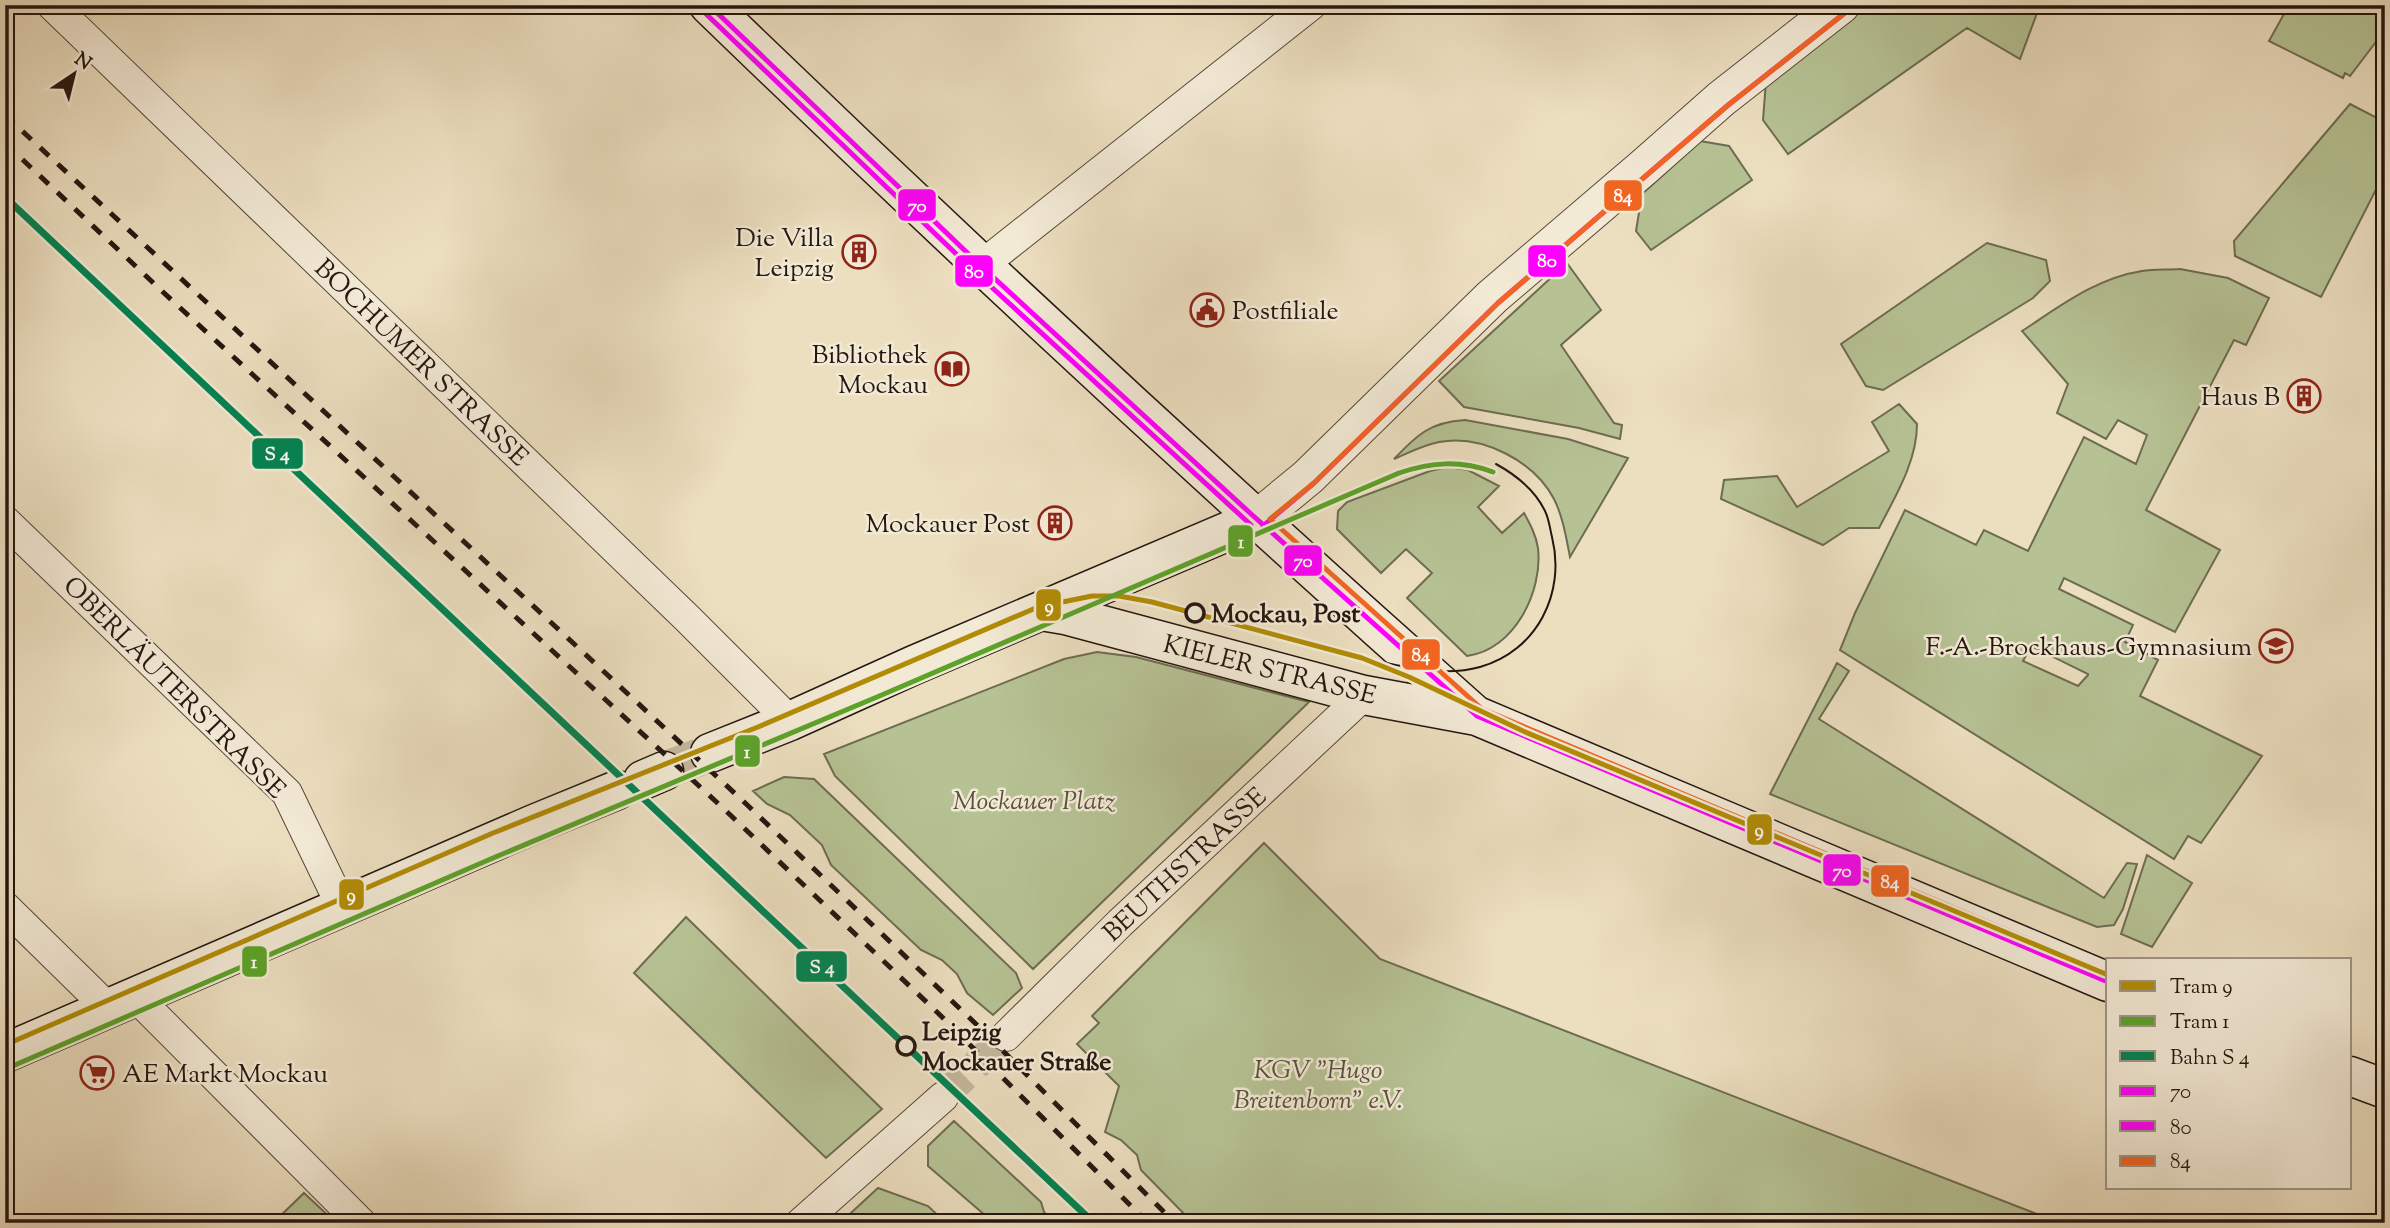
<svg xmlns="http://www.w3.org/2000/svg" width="2390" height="1228" font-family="'Sorts Mill Goudy',serif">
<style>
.green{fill:#b6c294;stroke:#6d6c52;stroke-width:2;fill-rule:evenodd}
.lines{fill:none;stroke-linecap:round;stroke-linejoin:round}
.minor-tunnel{stroke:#c4b79d;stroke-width:30;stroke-dasharray:30 15;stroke-linecap:butt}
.secondary-tunnel{stroke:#c4b79d;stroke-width:38;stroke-dasharray:38 19;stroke-linecap:butt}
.minor-casing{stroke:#56483c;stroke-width:32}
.tertiary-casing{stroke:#56483c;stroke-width:39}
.secondary-casing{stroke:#241610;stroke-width:41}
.minor{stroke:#f3ead6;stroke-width:30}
.tertiary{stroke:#f3ead6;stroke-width:37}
.secondary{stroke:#f3ead6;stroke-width:38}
.tram{stroke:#241610;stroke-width:2}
.rail{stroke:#241610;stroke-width:5;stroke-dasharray:12 12;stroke-linecap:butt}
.bus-1-casing{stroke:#f3ead6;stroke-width:10}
.bus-2-casing{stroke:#f3ead6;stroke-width:10}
.bus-3-casing{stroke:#f3ead6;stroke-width:10}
.bus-1{stroke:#f0f;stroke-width:5}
.bus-2{stroke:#f0f;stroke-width:5}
.bus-3{stroke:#f26522;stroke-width:5}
.rail-1-casing{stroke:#f3ead6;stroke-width:12}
.rail-1{stroke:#028351;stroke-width:7}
.tram-1-casing{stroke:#f3ead6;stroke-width:10}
.tram-2-casing{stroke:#f3ead6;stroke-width:10}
.tram-1{stroke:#b28c06;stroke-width:5}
.tram-2{stroke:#5ca329;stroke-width:5}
.stop-dot{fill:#f3ead6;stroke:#241610;stroke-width:3.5}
.labels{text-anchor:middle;stroke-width:5;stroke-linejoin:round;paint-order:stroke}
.poi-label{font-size:26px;fill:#241610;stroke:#f3ead6;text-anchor:end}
.street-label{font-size:26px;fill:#241610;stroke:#f3ead6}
.stop-label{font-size:26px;font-weight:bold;fill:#241610;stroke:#f3ead6;text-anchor:start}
.park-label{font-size:26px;font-style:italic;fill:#57523e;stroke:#f3ead6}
.line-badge{stroke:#f3ead6;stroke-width:2.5}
.badge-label{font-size:19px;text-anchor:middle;font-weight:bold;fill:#fff}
</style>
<rect width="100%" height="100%" fill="#ecdfc0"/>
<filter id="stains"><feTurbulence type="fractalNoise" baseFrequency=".00286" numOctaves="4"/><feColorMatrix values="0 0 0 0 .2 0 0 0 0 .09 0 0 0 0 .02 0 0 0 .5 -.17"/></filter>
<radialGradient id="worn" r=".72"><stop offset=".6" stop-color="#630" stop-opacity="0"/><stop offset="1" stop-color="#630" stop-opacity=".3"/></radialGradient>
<path class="green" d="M1859,5H2040L2020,59L1967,28L1788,154L1763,120L1766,81Z
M2289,5H2385V30L2350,76L2345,73L2343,78L2269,41Z
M2350,104L2385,122V172L2321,297L2235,256L2234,241Z
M1700,141L1729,146L1752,180L1651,250L1636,231L1642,194Z
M1987,243L2046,260L2050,281L2033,298L1883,390L1866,386L1841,344Z
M1567,263L1601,310L1561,345L1614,423L1622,425L1620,439L1579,428L1464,407L1439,381Z
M2180,269L2228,278L2269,298L2246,345L2234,340L2146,510L2220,550L2175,632L2064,578L2059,589L2133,625L2125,642L2158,660L2140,696L2262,756L2201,843L2188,836L2174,859L1840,650L1855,613L1905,510L1976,545L1984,530L2028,551L2084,437L2136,464L2147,435L2118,420L2106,439L2057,413L2068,384L2022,331C2059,307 2096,278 2142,271C2154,269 2167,270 2180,269ZM2031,646L2088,674V675L2078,686L2023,661Z
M1899,404L1917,424C1917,461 1896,495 1879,528H1849L1823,545L1721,499L1724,480L1777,476L1797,507L1889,451L1872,422Z
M1465,420L1568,439L1628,458L1570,557C1566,537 1563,517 1554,499C1534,461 1482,434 1439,442C1423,445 1408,453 1394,459C1417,435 1430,422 1465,420Z
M1447,467L1468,470L1499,486L1478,507L1502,533L1524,513C1530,524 1536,535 1538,548C1543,592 1514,650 1467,656L1407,598L1432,573L1406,549L1381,573L1337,529L1338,511L1347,502L1430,471Z
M1097,652L1136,657L1309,702L1033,969L835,776L824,754L1064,659Z
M1837,663L1849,671L1819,719L2104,898L2127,863L2137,864L2123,909L2114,925L2097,927L1770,794Z
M784,777L814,779L1016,973L1022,988L993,1015L967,993L957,974L942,960L921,950L831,865L822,845L790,815L767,804L753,791Z
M1264,843L1380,959L2060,1223H1193L1141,1170L1137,1155L1121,1140L1105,1132L1119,1086L1077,1044L1099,1023L1092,1016Z
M2147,855L2192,883L2152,947L2121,934Z
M686,917L882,1109L826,1158L634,973Z
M954,1121L1041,1202L1044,1212L1055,1223H994L928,1166V1146Z
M878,1188L928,1206L946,1223H840Z
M304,1193L333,1220L330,1223H273Z"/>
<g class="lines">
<path class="minor-tunnel" d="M943,1097L1006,1036"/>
<path class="secondary-tunnel" d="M664,771L710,753"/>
<defs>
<path id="minor" d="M52,5L688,619L790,721
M981,266L1311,5
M5,521L287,793L342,907
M5,907L109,1009
M136,997L361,1223
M1006,1036L1120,923L1364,695
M801,1223L943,1097"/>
<path id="tertiary" d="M1257,519L1308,477L1492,297L1644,167L1721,99L1841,5"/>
<path id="secondary" d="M709,5C959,247 1215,484 1475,715
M1041,611L1065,615L1364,695L1477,716L2108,982
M710,753L790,721L914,665L1257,519
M643,780L664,771
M5,1053L534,824L617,790
M2350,1076L2385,1089"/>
</defs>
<use href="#minor" class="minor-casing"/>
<use href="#tertiary" class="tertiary-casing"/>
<use href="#secondary" class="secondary-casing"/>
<use href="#minor" class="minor"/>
<use href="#tertiary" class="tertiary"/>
<use href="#secondary" class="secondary"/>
<path class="tram" d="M1333,650C1379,660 1434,680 1480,667C1537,651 1566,593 1552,537C1550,529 1549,519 1545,511C1535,490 1516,475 1496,464"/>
<path class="rail" d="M5,115L742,800L977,1025L1175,1223
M5,143L163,292L723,808L939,1014L1148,1223"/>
<defs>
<path id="bus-1" d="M709,5L981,266L1250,513L1477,716L2108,982"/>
<path id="bus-2" d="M703,11L975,272L1251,525
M1263,526L1314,483L1498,303L1727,106L1846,12"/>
<path id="bus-3" d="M1846,12L1727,106L1498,303L1314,483L1270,519L1482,709L2108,973"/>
</defs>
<use href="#bus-1" class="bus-1-casing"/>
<use href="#bus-2" class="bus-2-casing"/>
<use href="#bus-3" class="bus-3-casing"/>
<use href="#bus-1" class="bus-1"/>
<use href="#bus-2" class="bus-2"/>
<use href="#bus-3" class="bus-3"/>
<defs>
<path id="rail-1" d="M5,197L1094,1223"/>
</defs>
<use href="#rail-1" class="rail-1-casing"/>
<use href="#rail-1" class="rail-1"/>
<defs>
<path id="tram-1" d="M5,1045L493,833L758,727L1038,607L1092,596H1119L1152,602L1362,658L1409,677L1523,731L2108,975"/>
<path id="tram-2" d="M8,1068L493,858L877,697L1399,473C1432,462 1460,460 1493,472"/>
</defs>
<use href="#tram-1" class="tram-1-casing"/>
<use href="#tram-2" class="tram-2-casing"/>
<use href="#tram-1" class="tram-1"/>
<use href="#tram-2" class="tram-2"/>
</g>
<defs>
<symbol id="building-ring" viewBox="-11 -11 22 22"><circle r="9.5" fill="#f3ead6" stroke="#8f2418" stroke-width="1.5"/><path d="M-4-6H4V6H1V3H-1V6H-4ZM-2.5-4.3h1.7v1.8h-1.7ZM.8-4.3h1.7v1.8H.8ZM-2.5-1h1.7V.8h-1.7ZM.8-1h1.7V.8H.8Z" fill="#8f2418"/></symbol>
<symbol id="civic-ring" viewBox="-11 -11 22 22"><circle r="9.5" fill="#f3ead6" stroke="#8f2418" stroke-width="1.5"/><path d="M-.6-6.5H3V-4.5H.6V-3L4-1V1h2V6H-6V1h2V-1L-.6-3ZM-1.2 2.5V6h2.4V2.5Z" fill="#8f2418"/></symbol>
<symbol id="library-ring" viewBox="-11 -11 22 22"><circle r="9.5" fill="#f3ead6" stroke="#8f2418" stroke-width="1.5"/><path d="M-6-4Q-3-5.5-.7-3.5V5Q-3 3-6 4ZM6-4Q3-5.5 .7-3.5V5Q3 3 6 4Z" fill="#8f2418"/></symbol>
<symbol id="school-ring" viewBox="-11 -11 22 22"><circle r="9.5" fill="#f3ead6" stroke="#8f2418" stroke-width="1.5"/><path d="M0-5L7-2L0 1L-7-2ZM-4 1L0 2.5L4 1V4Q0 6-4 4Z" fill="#8f2418"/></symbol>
<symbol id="supermarket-ring" viewBox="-11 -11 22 22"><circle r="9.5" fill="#f3ead6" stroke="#8f2418" stroke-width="1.5"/><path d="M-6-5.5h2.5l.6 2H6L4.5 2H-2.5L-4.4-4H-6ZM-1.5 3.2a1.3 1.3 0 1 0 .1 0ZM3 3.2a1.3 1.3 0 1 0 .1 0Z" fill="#8f2418"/></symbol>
</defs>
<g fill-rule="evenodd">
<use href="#building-ring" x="840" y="233" width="38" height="38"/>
<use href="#civic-ring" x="1188" y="291" width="38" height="38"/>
<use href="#library-ring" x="933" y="350" width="38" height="38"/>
<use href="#building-ring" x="2285" y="377" width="38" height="38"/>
<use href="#building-ring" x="1036" y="504" width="38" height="38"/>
<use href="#school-ring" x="2257" y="627" width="38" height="38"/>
<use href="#supermarket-ring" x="78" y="1054" width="38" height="38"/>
</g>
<g class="stop-dot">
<circle cx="1195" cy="613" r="9"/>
<circle cx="906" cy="1046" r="9"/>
</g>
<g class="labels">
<g class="poi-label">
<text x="834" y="246">Die Villa<tspan x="834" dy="30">Leipzig</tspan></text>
<text x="1232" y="319" text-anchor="start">Postfiliale</text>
<text x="928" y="363">Bibliothek<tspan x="928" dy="30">Mockau</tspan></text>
<text x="2280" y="405">Haus B</text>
<text x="1030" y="532">Mockauer Post</text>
<text x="2252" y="655">F.-A.-Brockhaus-Gymnasium</text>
<text x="122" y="1082" text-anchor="start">AE Markt Mockau</text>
</g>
<g class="street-label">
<text transform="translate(422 362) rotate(44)" y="9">BOCHUMER STRASSE</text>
<text transform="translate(1270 669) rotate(14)" y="9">KIELER STRASSE</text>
<text transform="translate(175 687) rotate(45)" y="9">OBERLÄUTERSTRASSE</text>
<text transform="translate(1184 864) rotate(-43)" y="9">BEUTHSTRASSE</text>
</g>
<g class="stop-label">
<text x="1211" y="622">Mockau, Post</text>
<text x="922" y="1040">Leipzig<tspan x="922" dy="30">Mockauer Straße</tspan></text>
</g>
<g class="park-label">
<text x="1034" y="809">Mockauer Platz</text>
<text x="1318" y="1078">KGV "Hugo<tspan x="1318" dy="30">Breitenborn" e.V.</tspan></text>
</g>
</g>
<g class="line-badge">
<rect x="1603" y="179" width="40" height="33" rx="7" fill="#f26522"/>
<rect x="897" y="188" width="40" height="34" rx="7" fill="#f0f"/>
<rect x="1527" y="244" width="40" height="34" rx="7" fill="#f0f"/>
<rect x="954" y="254" width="40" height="34" rx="7" fill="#f0f"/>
<rect x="251" y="437" width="53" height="33" rx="7" fill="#028351"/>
<rect x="1227" y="524" width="27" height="34" rx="7" fill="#5ca329"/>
<rect x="1283" y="544" width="40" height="33" rx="7" fill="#f0f"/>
<rect x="1035" y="588" width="27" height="34" rx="7" fill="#b28c06"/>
<rect x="1401" y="638" width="40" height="33" rx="7" fill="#f26522"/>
<rect x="734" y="734" width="27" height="34" rx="7" fill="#5ca329"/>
<rect x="1746" y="813" width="27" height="33" rx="7" fill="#b28c06"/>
<rect x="1822" y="853" width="40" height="34" rx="7" fill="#f0f"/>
<rect x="1870" y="864" width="40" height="34" rx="7" fill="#f26522"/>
<rect x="338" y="878" width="27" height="33" rx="7" fill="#b28c06"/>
<rect x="241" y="945" width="27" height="33" rx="7" fill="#5ca329"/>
<rect x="795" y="950" width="53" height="33" rx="7" fill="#028351"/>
</g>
<g class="badge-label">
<text x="1623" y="202">84</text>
<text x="917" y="212">70</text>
<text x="1547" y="267">80</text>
<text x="974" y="278">80</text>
<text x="277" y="460">S 4</text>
<text x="1241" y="548">1</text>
<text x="1303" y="567">70</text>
<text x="1049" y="612">9</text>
<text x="1421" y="661">84</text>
<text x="747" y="758">1</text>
<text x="1759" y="836">9</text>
<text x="1842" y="877">70</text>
<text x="1890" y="888">84</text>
<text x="351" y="901">9</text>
<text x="254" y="968">1</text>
<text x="822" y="973">S 4</text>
</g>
<rect width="2390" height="1228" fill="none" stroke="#ecdfc0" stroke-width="28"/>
<rect x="7" y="7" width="2376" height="1214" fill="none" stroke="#241610" stroke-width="3.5"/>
<rect x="14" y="14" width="2362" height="1200" fill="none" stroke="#241610" stroke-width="2"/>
<rect x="2106" y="958" width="245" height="231" fill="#f3ead6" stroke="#a09587" stroke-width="2"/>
<rect x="2120" y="981" width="35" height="10" fill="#b28c06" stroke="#a09587" stroke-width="2"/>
<text x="2170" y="993" font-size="21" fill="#241610">Tram 9</text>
<rect x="2120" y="1016" width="35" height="10" fill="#5ca329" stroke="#a09587" stroke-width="2"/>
<text x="2170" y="1028" font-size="21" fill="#241610">Tram 1</text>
<rect x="2120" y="1051" width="35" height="10" fill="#028351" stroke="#a09587" stroke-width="2"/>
<text x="2170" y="1064" font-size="21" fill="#241610">Bahn S 4</text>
<rect x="2120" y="1086" width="35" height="10" fill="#ff00ff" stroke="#a09587" stroke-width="2"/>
<text x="2170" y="1098" font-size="21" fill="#241610">70</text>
<rect x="2120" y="1121" width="35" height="10" fill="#ff00ff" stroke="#a09587" stroke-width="2"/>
<text x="2170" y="1134" font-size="21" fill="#241610">80</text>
<rect x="2120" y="1156" width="35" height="10" fill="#f26522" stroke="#a09587" stroke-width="2"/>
<text x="2170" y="1168" font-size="21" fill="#241610">84</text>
<g transform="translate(74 74) rotate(35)" stroke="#f3ead6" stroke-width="5" paint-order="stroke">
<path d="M0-5L12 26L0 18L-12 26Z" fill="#241610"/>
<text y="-10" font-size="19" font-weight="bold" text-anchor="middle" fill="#241610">N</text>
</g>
<rect width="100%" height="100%" filter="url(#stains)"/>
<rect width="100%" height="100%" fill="url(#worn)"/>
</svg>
